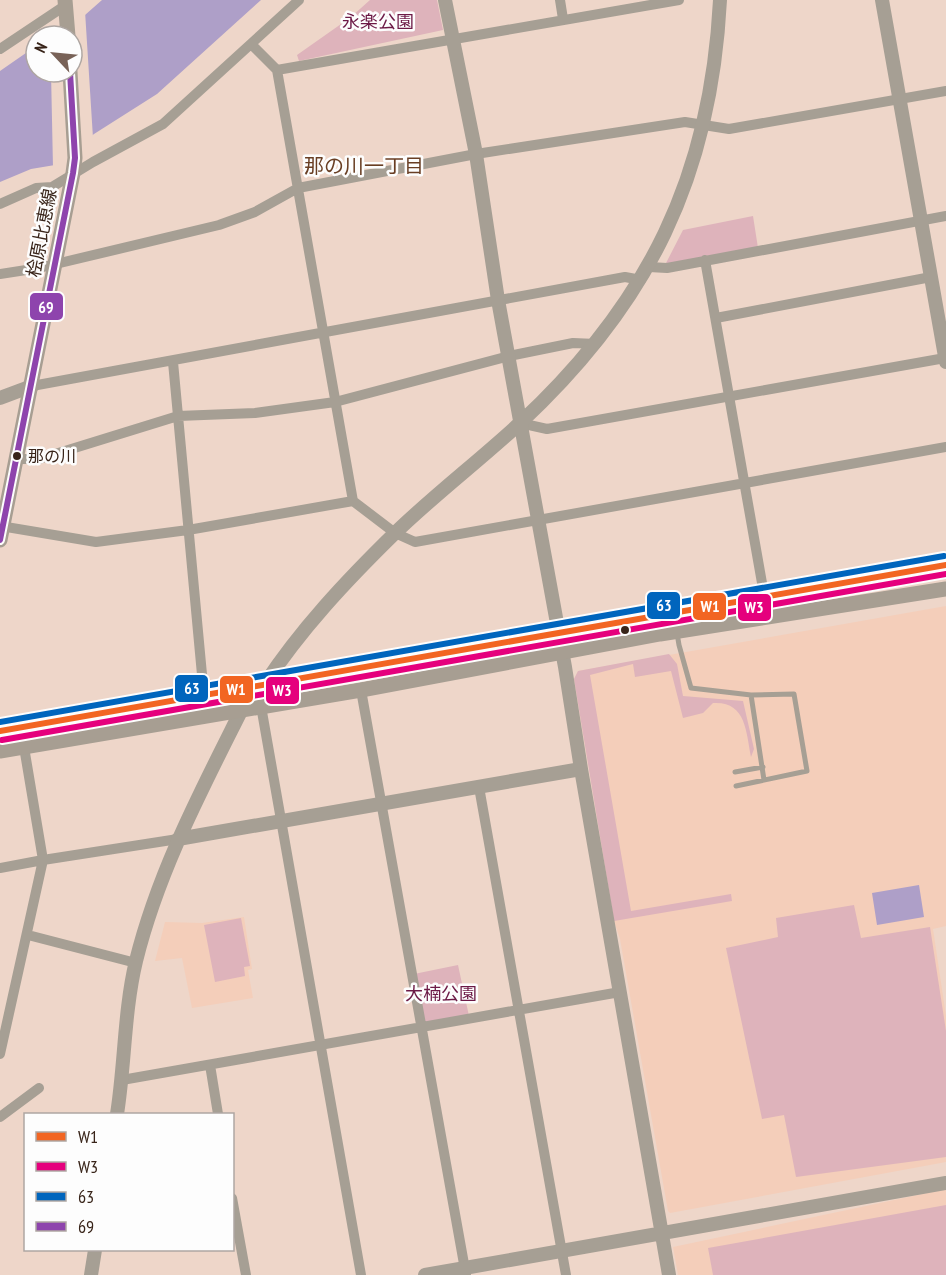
<svg xmlns="http://www.w3.org/2000/svg" width="946" height="1275" font-family="'PT Sans Narrow','Noto Sans JP',sans-serif">
<style>
.built{fill:#f4ceba}
.green{fill:#deb3bb}
.water{fill:#ae9fc8}
.pier{fill:#eed6c9}
.lines{fill:none;stroke-linecap:round;stroke-linejoin:round}
.service{stroke:#a69f94;stroke-width:5}
.minor{stroke:#a69f94;stroke-width:10}
.tertiary{stroke:#a69f94;stroke-width:14}
.secondary{stroke:#a79e92;stroke-width:15}
.bus-1-casing{stroke:#fdfdfd;stroke-width:10}
.bus-2-casing{stroke:#fdfdfd;stroke-width:10}
.bus-3-casing{stroke:#fdfdfd;stroke-width:10}
.bus-4-casing{stroke:#fdfdfd;stroke-width:10}
.bus-1{stroke:#f26522;stroke-width:6}
.bus-2{stroke:#e5007d;stroke-width:6}
.bus-3{stroke:#0065bd;stroke-width:6}
.bus-4{stroke:#8e44ad;stroke-width:6}
.bus-dot{fill:#382419;stroke:#fdfdfd;stroke-width:2}
.labels{text-anchor:middle;stroke-width:5;stroke-linejoin:round;paint-order:stroke}
.bus-label{font-size:16px;fill:#382419;stroke:#fdfdfd;text-anchor:start}
.park-label{font-size:18px;fill:#6c1946;stroke:#fdfdfd}
.street-label{font-size:18px;fill:#382419;stroke:#fdfdfd}
.neighbourhood-label{font-size:20px;fill:#693e23;stroke:#fdfdfd}
.line-badge{stroke:#fdfdfd;stroke-width:2}
.badge-label{font-size:16px;text-anchor:middle;font-weight:bold;fill:#fff}
</style>
<rect width="100%" height="100%" fill="#eed6c9"/>
<path class="built" d="M946,606V926L933,929L946,1016V1162L670,1213L668,1211L620,939L614,921L574,679L578,671Z
M244,917L252,969L248,970L253,998L192,1008L182,958L155,961L165,922L202,923Z
M946,1189V1275H678L673,1247Z"/>
<path class="green" d="M370,0H437L443,30L299,61L297,55L351,17Z
M753,216L758,248L665,265L683,230Z
M669,654L677,664L683,696L743,701L754,749L751,757C746,731 746,701 713,703L703,713L683,718L671,671L635,677L633,664L590,675L631,911L731,894L732,901L614,921L574,679L578,671Z
M854,905L861,938L930,927L946,1031V1157L796,1177L784,1115L762,1119L726,948L778,937L776,918Z
M241,918L250,966L244,967L245,976L215,982L204,925Z
M458,965L469,1016L422,1025L414,974Z
M946,1205V1275H713L708,1248Z"/>
<path class="water" d="M102,0H261L157,94L94,134L55,165L31,169L0,182V71L36,46V72H72V36H52L85,15Z
M919,885L924,917L877,925L872,893Z"/>
<path class="pier" d="M85,11L93,138L53,168L51,72H72V36L50,35Z"/>
<g class="lines">
<path class="service" d="M674,615L679,645L691,688L751,695
M735,772L763,767
M736,786L807,771L794,694L751,695L764,780"/>
<path class="minor" d="M560,0L563,19
M251,44L277,70L679,0
M0,49L66,5
M277,70L353,501L395,533L415,542L946,447
M0,204L36,188L52,187L93,162L163,124L299,0
M705,260L768,617
M649,267L667,268L946,216
M0,274L39,268L219,225L255,212L298,188L476,154L685,122L729,129L946,91
M716,318L931,277
M173,362L204,696
M32,386L625,277L641,280
M520,423L547,429L945,358
M18,459H39L178,416L255,413L335,402L509,356L573,343L596,344
M0,526L96,542L188,530L353,501
M361,690L466,1275
M261,706L361,1275
M479,787L566,1275
M0,868L43,860L24,747
M28,935L136,963
M0,1054L43,860L178,839
M210,1065L218,1114
M122,1080L620,992
M0,1117L39,1088
M232,1198L246,1275"/>
<path class="tertiary" d="M445,0L476,154L498,300L565,667L581,769L669,1275
M882,0L946,362
M0,398L32,386
M264,685C301,629 346,581 394,534C434,495 479,461 520,423C649,303 711,176 720,0
M178,839L581,769
M117,1114C125,1064 124,1011 136,961C158,872 201,791 242,709
M91,1275L95,1250
M425,1275L946,1183"/>
<path class="secondary" d="M65,0L68,36
M0,540L73,173L75,158L70,72
M0,731L946,565
M0,751L361,690L660,634L946,589"/>
<defs>
<path id="bus-1" d="M0,731L946,565"/>
<path id="bus-2" d="M2,740L946,574"/>
<path id="bus-3" d="M0,722L944,556"/>
<path id="bus-4" d="M0,540L73,173L75,158L70,72"/>
</defs>
<use href="#bus-1" class="bus-1-casing"/>
<use href="#bus-2" class="bus-2-casing"/>
<use href="#bus-3" class="bus-3-casing"/>
<use href="#bus-4" class="bus-4-casing"/>
<use href="#bus-1" class="bus-1"/>
<use href="#bus-2" class="bus-2"/>
<use href="#bus-3" class="bus-3"/>
<use href="#bus-4" class="bus-4"/>
</g>
<g class="bus-dot">
<circle cx="17" cy="456" r="5"/>
<circle cx="625" cy="630" r="5"/>
</g>
<g class="labels">
<g class="bus-label">
<text x="28" y="462">那の川</text>
</g>
<g class="park-label">
<text x="378" y="28">永楽公園</text>
<text x="441" y="1000">大楠公園</text>
</g>
<g class="street-label">
<text transform="translate(42 233) rotate(-79)" y="6">桧原比恵線</text>
</g>
<g class="neighbourhood-label">
<text x="364" y="173">那の川一丁目</text>
</g>
</g>
<g class="line-badge">
<rect x="29" y="292" width="35" height="29" rx="6" fill="#8e44ad"/>
<rect x="646" y="591" width="35" height="29" rx="6" fill="#0065bd"/>
<rect x="692" y="592" width="35" height="29" rx="6" fill="#f26522"/>
<rect x="737" y="593" width="35" height="29" rx="6" fill="#e5007d"/>
<rect x="174" y="674" width="35" height="29" rx="6" fill="#0065bd"/>
<rect x="219" y="675" width="35" height="29" rx="6" fill="#f26522"/>
<rect x="265" y="676" width="35" height="29" rx="6" fill="#e5007d"/>
</g>
<g class="badge-label">
<text x="46" y="313">69</text>
<text x="664" y="611">63</text>
<text x="710" y="612">W1</text>
<text x="754" y="613">W3</text>
<text x="192" y="694">63</text>
<text x="236" y="695">W1</text>
<text x="282" y="696">W3</text>
</g>
<rect x="24" y="1113" width="210" height="138" fill="#fdfdfd" stroke="#aea6a2" stroke-width="1.5"/>
<rect x="36" y="1132" width="30" height="9" fill="#f26522" stroke="#aea6a2" stroke-width="1.5"/>
<text x="78" y="1143" font-size="18" fill="#382419">W1</text>
<rect x="36" y="1162" width="30" height="9" fill="#e5007d" stroke="#aea6a2" stroke-width="1.5"/>
<text x="78" y="1173" font-size="18" fill="#382419">W3</text>
<rect x="36" y="1192" width="30" height="9" fill="#0065bd" stroke="#aea6a2" stroke-width="1.5"/>
<text x="78" y="1203" font-size="18" fill="#382419">63</text>
<rect x="36" y="1222" width="30" height="9" fill="#8e44ad" stroke="#aea6a2" stroke-width="1.5"/>
<text x="78" y="1233" font-size="18" fill="#382419">69</text>
<g transform="translate(54 54) rotate(296)"><circle r="28" fill="#fdfdfd" stroke="#aea6a2" stroke-width="1.5"/>
<path d="M0-4.5L10 22L0 15L-10 22Z" fill="#786257"/>
<text y="-9" font-size="16" font-weight="bold" text-anchor="middle" fill="#382419">N</text>
</g>
</svg>
